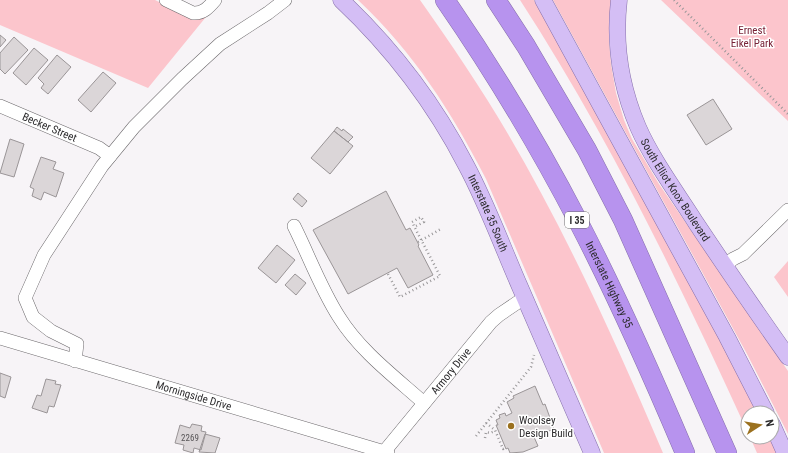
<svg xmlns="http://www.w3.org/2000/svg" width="788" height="453" font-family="'Roboto Condensed',sans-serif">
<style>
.green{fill:#fcc5cc}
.building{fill:#dbd6d8;stroke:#9a9597}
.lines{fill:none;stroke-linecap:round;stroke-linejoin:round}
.minor-casing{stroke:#6b686b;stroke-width:14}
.major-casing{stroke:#866faa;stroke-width:17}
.highway-casing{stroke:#866faa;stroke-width:20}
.path{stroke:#999799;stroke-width:2.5;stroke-dasharray:1 3;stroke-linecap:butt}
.minor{stroke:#fff;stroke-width:13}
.major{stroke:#d4bef5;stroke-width:16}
.highway{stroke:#b793ee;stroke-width:19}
.poi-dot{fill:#9b711f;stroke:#fff;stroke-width:1.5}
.labels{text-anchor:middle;stroke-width:3;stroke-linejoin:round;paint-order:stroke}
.number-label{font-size:9px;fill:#585658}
.shield{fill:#fff;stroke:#6b6b6c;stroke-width:1}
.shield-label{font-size:10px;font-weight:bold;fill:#2c2b2d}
.park-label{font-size:11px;fill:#772337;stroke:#fff}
.street-label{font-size:11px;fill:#2c2b2d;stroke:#fff}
.poi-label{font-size:11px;fill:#2c2b2d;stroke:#fff;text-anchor:start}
</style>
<rect width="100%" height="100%" fill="#f7f4f7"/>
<path class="green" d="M0,0H155L190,17L210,12L148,88L0,25Z
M358,0H420C451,44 481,88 508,134C568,236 617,345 663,453H604L486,179C451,111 414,53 358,0Z
M520,0H534L703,307L759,413H748V433C680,284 609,137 520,0Z
M553,0H612L609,41L611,64L616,93L624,120L632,139L659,184L788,371V434L747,354Z
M661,0H788V121Z
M788,261V297L774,277Z
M750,437H771L779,453H757Z"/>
<path class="building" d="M0,35L6,40L0,47Z
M14,37L28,50L5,74L0,69V53Z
M34,48L48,60L26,85L13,73Z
M57,55L71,67L48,94L41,88L44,84L38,78Z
M103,72L116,83L91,112L78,100Z
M713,99L732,129L706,145L687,115Z
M337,127L342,131L343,129L353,137L348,142L334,131Z
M334,131L353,146L330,174L311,158Z
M10,139L24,144L14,177L0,173Z
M41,157L56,162L53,169L64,173L56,197L44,192L41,200L32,196L34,189L30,187Z
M386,191L406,230L410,228L419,245L418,246L433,275L408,288L397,268L348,294L313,230Z
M298,193L307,201L302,207L293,199Z
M277,245L295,260L276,283L258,268Z
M295,274L306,283L296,295L285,285Z
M0,373L11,377L5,398L0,396Z
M46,379L56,381L55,384L61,385L54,407L49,406L47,413L32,408L37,395L41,396Z
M535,386L543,405L545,404L554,429L534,437L538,446L523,452L510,453L508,448L506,449L496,425H498L496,420L500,418L499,415L505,413L506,416L512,413L507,402L514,398L513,396Z
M192,424L202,426L201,431L206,432L201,450L194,448L193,453L183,450L184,445L175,443L180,425L190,428Z
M205,434L220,438L215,453L199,452Z"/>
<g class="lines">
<defs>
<g id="minor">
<path d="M166,0L193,13C203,14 209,7 215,0"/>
<path id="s1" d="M0,106L99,148L110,156"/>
<path d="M294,226C309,256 321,289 339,317C360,351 395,377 424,403"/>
<path d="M724,266L733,259L743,254L788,210"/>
<path id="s2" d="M0,338L388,453"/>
<path d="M75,361L77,344L51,331L33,317L25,298L44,255L102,166L134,127L182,79L220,44L268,13L285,0"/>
<path id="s3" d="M384,452L491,322L499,315L524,298"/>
</g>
<g id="major">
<path id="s4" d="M341,0C392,48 434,103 466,165C487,204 502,246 520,287C544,342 568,398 592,453"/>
<path d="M543,0L727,337L766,413"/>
<path id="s5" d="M619,0C614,43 621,87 638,127C652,159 677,193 696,223C726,268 757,313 788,357"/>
<path d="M772,424L785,453"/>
</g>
<g id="highway">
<path id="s6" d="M445,0C494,71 539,146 579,223C618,298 652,375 685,453"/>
<path d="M496,0L526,46L587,150L623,220L727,453"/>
</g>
</defs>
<use href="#minor" class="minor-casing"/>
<use href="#major" class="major-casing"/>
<use href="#highway" class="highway-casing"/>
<path class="path" d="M674,0L788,114
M418,242L441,229
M388,274L400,297L440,276C431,258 421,240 412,222L421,217L424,222L414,227
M486,423L495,430L503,449L505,448
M476,436L531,367L534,355
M485,438L486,432L490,433L495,431"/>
<use href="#minor" class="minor"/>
<use href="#major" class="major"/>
<use href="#highway" class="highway"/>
</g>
<circle class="poi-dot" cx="511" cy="426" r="4"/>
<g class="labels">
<g class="number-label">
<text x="190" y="441">2269</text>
</g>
<rect class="shield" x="565" y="212" width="24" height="16" rx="3"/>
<g class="shield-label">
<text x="577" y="224">I 35</text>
</g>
<g class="park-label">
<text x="752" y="34">Ernest<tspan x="752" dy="13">Eikel Park</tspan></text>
</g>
<g class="street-label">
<text dy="4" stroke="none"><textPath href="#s1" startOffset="54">Becker Street</textPath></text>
<text dy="4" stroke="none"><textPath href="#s5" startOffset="203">South Elliot Knox Boulevard</textPath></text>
<text dy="4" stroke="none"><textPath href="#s4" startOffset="261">Interstate 35 South</textPath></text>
<text dy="4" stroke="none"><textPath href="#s6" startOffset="329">Interstate Highway 35</textPath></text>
<text dy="4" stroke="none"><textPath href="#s3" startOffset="105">Armory Drive</textPath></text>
<text dy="4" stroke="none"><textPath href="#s2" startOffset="202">Morningside Drive</textPath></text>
</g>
<g class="poi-label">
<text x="519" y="424">Woolsey<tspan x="519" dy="13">Design Build</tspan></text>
</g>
</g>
<g transform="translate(760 425) rotate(78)"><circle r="19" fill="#ffffff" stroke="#abaaab"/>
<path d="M0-3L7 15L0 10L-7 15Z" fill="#9b711f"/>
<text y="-6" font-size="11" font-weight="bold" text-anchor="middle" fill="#2c2b2d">N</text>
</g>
</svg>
